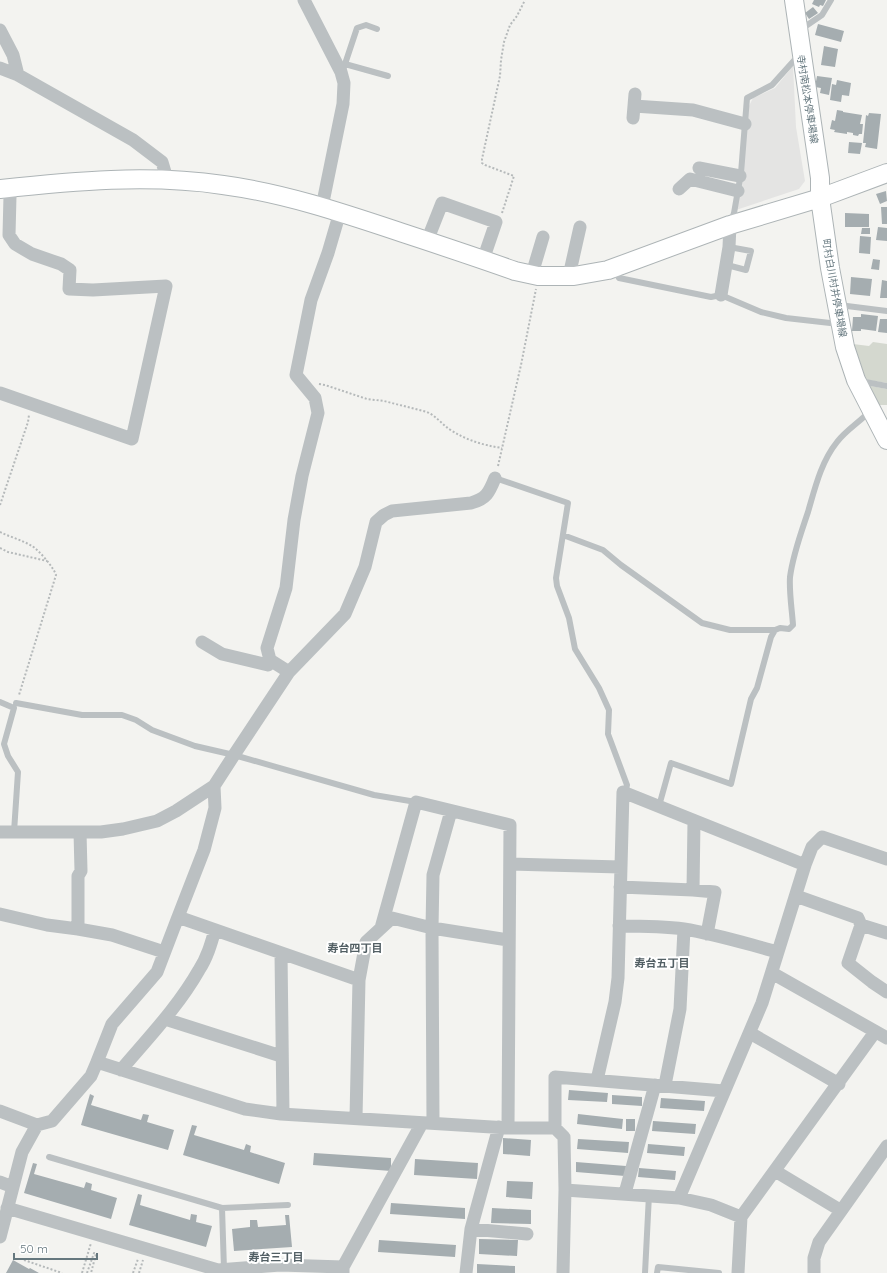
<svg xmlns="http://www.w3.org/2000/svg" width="887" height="1273" font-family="Quicksand,'Noto Sans JP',sans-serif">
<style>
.built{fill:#e4e4e3}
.green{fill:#d4d8cf}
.building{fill:#a5adb0}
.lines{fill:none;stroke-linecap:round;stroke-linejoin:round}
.secondary-casing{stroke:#adb4b6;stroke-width:20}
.path{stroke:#b5b9ba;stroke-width:2;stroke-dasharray:2 2;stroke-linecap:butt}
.lane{stroke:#bbc0c2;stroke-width:6}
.street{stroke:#bbc0c2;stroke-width:13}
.secondary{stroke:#fff;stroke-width:18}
.labels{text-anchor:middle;stroke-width:4;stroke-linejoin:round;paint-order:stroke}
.street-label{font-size:10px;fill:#65777e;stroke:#fff}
.neighbourhood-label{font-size:11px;font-weight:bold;fill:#525f64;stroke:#fff}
</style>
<rect width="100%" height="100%" fill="#f3f3f0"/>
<path class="built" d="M793,66L796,127L805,181L799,189L736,210L749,106L753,98L775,88Z"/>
<path class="green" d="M873,342L887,344V383L862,379L853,344L869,346Z
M866,385L887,389V405H877Z"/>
<path class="building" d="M814,0H826L823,6L820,5L819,7L812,4Z
M813,7L818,13L809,19L805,13Z
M818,24L844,31L841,42L815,35Z
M824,46L838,49L835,67L821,65Z
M817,76L832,78L829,95L820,93L821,88L815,87Z
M837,80L851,83L849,96L842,95L841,102L830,100L832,84L836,85Z
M837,110L843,111V112L862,115L860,124H863L862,134H859L858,136L853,135V133L847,132V134L834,132L835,130L830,129L832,120L835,121Z
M869,113L881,114L877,149L865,147L866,143H863L866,115L868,116Z
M849,142L862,143L860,154L848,153Z
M886,191L887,201L880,204L876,194Z
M881,207H887V224H882Z
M845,213L869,214V227H845Z
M878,227L887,228V241L876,240Z
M862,228H870V234H861Z
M860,236L871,237L870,254L859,253Z
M873,259L880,260L879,270L871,269Z
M851,277L872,279L870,296L850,294Z
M882,280L887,281V298H880Z
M861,314L878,316L876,331L861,329V331H852L853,317H861Z
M880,319H887V333L878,332Z
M569,1090L608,1093L607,1102L568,1100Z
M90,1094L94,1096L91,1105L141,1120L143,1114L149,1115L147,1122L174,1130L168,1150L81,1125Z
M612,1095L642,1097V1106L612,1104Z
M661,1098L705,1101L704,1111L660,1108Z
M578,1114L623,1119L622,1129L577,1124Z
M626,1119H635V1131H626Z
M653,1121L696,1124L695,1134L652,1131Z
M192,1125L197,1126L194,1135L244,1150L246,1144L251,1146L250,1152L285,1163L279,1184L183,1155Z
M503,1138L531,1140L530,1156L503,1154Z
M578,1139L629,1142L628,1153L577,1149Z
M648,1144L685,1147L684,1156L647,1153Z
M314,1153L391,1158V1171L313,1165Z
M415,1159L478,1163L477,1179L414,1175Z
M576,1162L626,1166L625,1176L576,1172Z
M33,1163L37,1164L34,1174L84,1188L86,1182L92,1184L91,1190L117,1198L111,1219L24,1193Z
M639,1168L676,1171L675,1180L638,1177Z
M507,1181L533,1182L532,1199L506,1197Z
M138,1194L142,1195L140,1205L190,1220L191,1214L197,1215L196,1222L212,1226L206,1247L129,1225Z
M391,1203L465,1208V1219L390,1214Z
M492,1208L531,1210V1224L491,1223Z
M285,1215H289L292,1247L234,1251L232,1229L250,1227V1220H257L258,1227L286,1225Z
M479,1239L518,1240L517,1256L479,1254Z
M379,1240L456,1245L455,1257L378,1252Z
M13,1260L29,1269L30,1268L39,1273H6Z
M477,1264L515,1266V1273H477Z"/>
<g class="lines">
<defs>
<path id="secondary" d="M794,0L820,178V198L830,268L845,347L856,380L887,440
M0,189C73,181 149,174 223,185C283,193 340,212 397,231C436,244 476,257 515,271L538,276H574L608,270L730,225L820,198L887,173"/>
</defs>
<use href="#secondary" class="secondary-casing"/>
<path class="path" d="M502,213L514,176L485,165L482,163V159L500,76L501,60L504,42L510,25L517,16L525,0
M319,384L325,385L367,399L384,401L427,412C436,416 442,424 449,429C466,440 482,445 502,448
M498,466L521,365L536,289
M0,505L28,422L29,415
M0,532C10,537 22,540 32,546C39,550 54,568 56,575L19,695
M0,548L8,552L47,561
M24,1260L62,1273
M82,1273L91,1243
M87,1273L94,1253L96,1254L91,1273
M133,1273L138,1259
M139,1273L143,1260"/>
<path class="lane" d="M800,30L822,15L831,0
M345,64L388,76
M342,73L357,28L366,25L377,29
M731,222L734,213L741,173L747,98L772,85L799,55
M727,265L746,270L751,251L729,247
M614,269L619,278L711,297L721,295L761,312L786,318L839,324
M839,305L887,311
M860,381L887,386
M495,478L568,503L556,578L557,586L569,618L575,649L599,688L609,710L608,734L627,785L625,793
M563,535L603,550L621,565L702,623L730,630H775
M0,702L14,708L4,744L8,756L18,772L14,832
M16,703L82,715H122L136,720L152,730L195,746L234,755L374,795L416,802
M659,806L671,763L731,784L751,699L757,688L771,637L775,630L780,628L789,629L793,625C792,610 789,592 790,577C793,554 801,533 808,512C815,488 821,462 837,442C846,430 860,422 870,411
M49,1157L222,1208
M224,1269L222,1208L288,1205
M645,1273L649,1195
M657,1273L658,1267L719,1273"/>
<path class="street" d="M304,0L341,72L344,83L343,104L322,207
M0,30L13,55L18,75
M0,68L18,75L133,140L162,162L165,172V180
M634,106L693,110L745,124
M633,118L635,94
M699,168L740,176
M679,189L690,179L738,191
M427,241L442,203L496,222L483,260
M532,274L543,237
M569,276L580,227
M721,295L729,247L730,225
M0,393L132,439L166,286L93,290L69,289L70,270L61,264L32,254L15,244L9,235L10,196L8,188
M202,642L222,654L268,665L270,660
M289,672L270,660L267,648L286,588L294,520L302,476L318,413L315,398L296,375L311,300L328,253L340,212
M214,786L215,808L204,850L178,917L359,980
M694,821L693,890L715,892L707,934
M0,832H101L123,829L157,821L176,811L214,786L234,755L289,672L345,614L365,567L376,522L384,515L392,511L471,503C486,499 489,493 495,478
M510,864L620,867
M620,887L693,890
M796,896L858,918L861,925L887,933
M0,914L47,925L78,929L112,935L164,952
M861,925L848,963L872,982L887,992
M619,926C641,926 663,926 684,929C716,934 747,944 778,952
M381,928L416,802L510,825L508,1128
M78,929V876L81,871L80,832
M281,953L283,1114
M772,973L887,1038
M165,1019L281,1056
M750,1033L839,1084
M97,1062L112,1024L157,972L178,917
M121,1070C148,1038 178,1007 199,970C207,958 211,944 215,930
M597,1080L615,1002L618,978L623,792L805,865
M665,1085L680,1009L684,929
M0,1111L37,1125L52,1121L91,1076L97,1062L245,1109L281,1114L508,1128H555
M356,1118L359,980L366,942L392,918L432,928L508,940
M433,1123L432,928L433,875L451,811
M775,1171L840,1210
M0,1182L13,1187
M565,1190L679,1198L711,1205L741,1217
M625,1193L655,1085
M679,1198L762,1003L805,865L812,847L822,837L887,859
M7,1208L218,1270L280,1265L343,1267V1273
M471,1229L527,1234
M0,1237L22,1152L37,1125
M343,1267L422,1123
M466,1273L471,1229L499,1127
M563,1273L565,1190L564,1137L555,1128V1077L724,1091
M738,1273L741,1217L875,1032
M814,1273V1258L819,1242L887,1146"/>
<use href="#secondary" class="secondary"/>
</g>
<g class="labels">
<g class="street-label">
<text transform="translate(808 99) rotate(81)" y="4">寺村南松本停車場線</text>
<text transform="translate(835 288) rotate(80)" y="4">町村白川村井停車場線</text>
</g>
<g class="neighbourhood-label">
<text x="355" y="952">寿台四丁目</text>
<text x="662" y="967">寿台五丁目</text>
<text x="276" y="1261">寿台三丁目</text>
</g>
</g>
<path d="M14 1253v6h83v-6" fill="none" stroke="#65777e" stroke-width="2"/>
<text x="20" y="1253" font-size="12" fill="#65777e" stroke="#ffffff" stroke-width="3" paint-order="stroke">50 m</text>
</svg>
